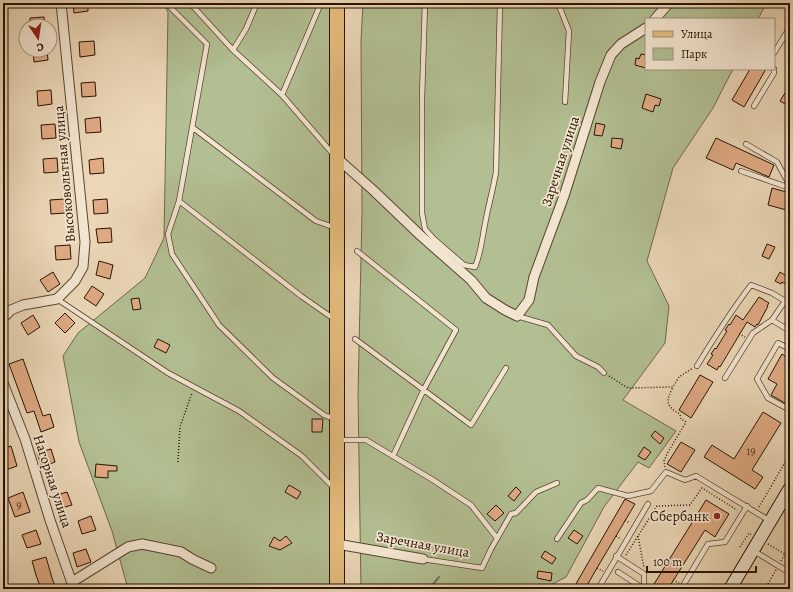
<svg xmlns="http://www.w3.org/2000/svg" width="793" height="592" font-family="Alegreya,serif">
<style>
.green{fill:#b2bf92;stroke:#6e684a}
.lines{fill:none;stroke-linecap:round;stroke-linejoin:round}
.stream{stroke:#6c7767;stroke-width:2}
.building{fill:#e0ab85;stroke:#291202}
.service-casing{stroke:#5a432f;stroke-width:6}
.minor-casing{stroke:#5a432f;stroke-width:11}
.secondary-casing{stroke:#291202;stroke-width:14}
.primary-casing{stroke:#291202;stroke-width:16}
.path{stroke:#291202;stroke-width:1.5;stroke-dasharray:1 2;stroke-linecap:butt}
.service{stroke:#f2e5d0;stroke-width:4.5}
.minor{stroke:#f2e5d0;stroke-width:9}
.secondary{stroke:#f2e5d0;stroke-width:12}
.primary{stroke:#e6bc7c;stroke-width:14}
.poi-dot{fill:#8f2418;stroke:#f2e5d0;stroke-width:1.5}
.labels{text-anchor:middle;stroke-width:3.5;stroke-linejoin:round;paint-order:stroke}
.number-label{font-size:12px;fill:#573823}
.street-label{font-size:14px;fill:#291202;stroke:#f2e5d0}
.poi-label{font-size:14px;fill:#291202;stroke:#f2e5d0;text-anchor:end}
</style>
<rect width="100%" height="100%" fill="#ebd7b7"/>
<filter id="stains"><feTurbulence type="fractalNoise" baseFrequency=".005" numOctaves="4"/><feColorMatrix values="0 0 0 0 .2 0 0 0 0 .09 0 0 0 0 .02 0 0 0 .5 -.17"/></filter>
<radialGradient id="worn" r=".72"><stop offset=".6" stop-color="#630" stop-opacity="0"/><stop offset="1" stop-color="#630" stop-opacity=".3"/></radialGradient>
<path class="green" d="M163,3H332L330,277L332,589H128L112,531L79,442L63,356L78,333L145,278L164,238L168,12Z
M363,3H768L764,8L758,19H646V69H733L713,108L673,168L647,261L669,306L665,343L623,400L676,431L649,468L638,462L604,507L566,577L543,589H361L358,395L362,212L361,41Z"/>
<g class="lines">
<path class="stream" d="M429,589L439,577"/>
</g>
<path class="building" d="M73,3H88V11L74,13Z
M44,17L45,26H30V18Z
M94,41L95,55L80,57L79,42Z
M33,50H47L48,60L34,62Z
M641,54L646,55V68L635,65L636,58L639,59Z
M750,69H766L744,107L732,100Z
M95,82L96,96L82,97L81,83Z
M790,85V107L780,101Z
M51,90L52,104L38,106L37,91Z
M646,94L661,99L659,106L655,105L653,112L642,108Z
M100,117L101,132L86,133L85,119Z
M596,123L605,125L602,136L594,135Z
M55,124L56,138L42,139L41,125Z
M612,138L623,139L621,149L611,147Z
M716,138L774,165L769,177L736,163L733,170L706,158Z
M57,158L58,172L44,173L43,159Z
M103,158L104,173L90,174L89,160Z
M772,188L790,193V211L768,205Z
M64,199L65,213L51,214L50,200Z
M107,199L108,213L94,214L93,200Z
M111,228L112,242L98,243L96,229Z
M767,244L775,247L769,259L762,256Z
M70,245L71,259L56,260L55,246Z
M99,261L113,265L110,279L96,275Z
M53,272L60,284L48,292L40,280Z
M780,272L790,278V287L782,282L781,284L775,281Z
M92,286L104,294L96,306L84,298Z
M759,297L769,303L767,306H768L758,325L757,324L755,327L747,322L720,367L719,366L717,370L707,364L713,355L711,354L715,348L716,349L727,331L725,330L729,324L730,325L736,315L743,320Z
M139,298L141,309L133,310L131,299Z
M65,313L75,323L65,333L55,323Z
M33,315L40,327L28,335L21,323Z
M158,339L170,345L166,353L154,347Z
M782,354L790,359V406L771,395L777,384L768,379Z
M23,359L43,416L50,414L54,427L41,432L34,411L27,413L9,364Z
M700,375L713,382L691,418L679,410Z
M763,412L781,423L752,470L763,477L755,489L704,457L712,445L734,459Z
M312,419H323L322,432H312Z
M655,431L664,438L660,444L651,436Z
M681,442L695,450L681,472L667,464Z
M11,446L17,466L3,471V449Z
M644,447L651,452L645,460L638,456Z
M51,449L55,462L42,467L37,453Z
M96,464L117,466V471H108V478L95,477Z
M289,485L301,492L297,499L285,492Z
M516,487L521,492L514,501L508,496Z
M23,492L30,512L15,517L8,498Z
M67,492L72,505L58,509L54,496Z
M625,499L635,504L597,568L585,589H573Z
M706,500L729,514L719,530L715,537L705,530L668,589H651Z
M496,505L504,513L495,521L487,514Z
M91,516L96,530L82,534L78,521Z
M36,530L41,544L27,548L22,535Z
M574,530L583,536L577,544L568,538Z
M286,536L292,543L280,550L269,546L274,537L280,541Z
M86,549L91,562L77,567L73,553Z
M545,551L556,558L552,564L541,557Z
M46,557L52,578L56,589H41L36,575L32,561Z
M538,571L552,573L551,581L537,578Z"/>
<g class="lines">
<defs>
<path id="service" d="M166,3L207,44L179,201L168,234L172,254L219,325L273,378L324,415L335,419
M190,3L233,50L282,95L333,154
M425,3L422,98V213L425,229L434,239L464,265L475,267C481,253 482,239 485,224C488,207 493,190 496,172L500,3
M558,3L569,31L565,102
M233,50L246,29L257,3
M774,53L790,27
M282,95L321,3
M754,106L774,73V69
M192,127L316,221L336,228
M746,144L777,162L790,186
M741,171L790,188
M179,201L301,296L334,319
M357,251L456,330L424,389L393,456
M57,299L168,373L239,411L302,456L334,488
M517,316L548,325L576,356L598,367L604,373
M772,320L790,331
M355,339L471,425L506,368
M790,349L778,343L757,379L768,398L790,410
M697,366C714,338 731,311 751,285L772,293L785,301L772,320L753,333L725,378
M339,440H366L433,480L471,505L497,538
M557,539L581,503L587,500L598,488L628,496L651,491L666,472L685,480L696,476L770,521
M754,551L790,573
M616,556L644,574V589
M423,559L482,568L491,549L511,514L516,513L536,492L557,483
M618,572L644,589
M598,589L648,504
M681,589L708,544L725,542L747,506"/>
<path id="minor" d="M655,19L669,3
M337,158L374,191L420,235L471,280L486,298L505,310L517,316L529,300L534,277L564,196L600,82L611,55L621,44L646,28
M3,318L11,310L23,305L57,299L75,281L83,267L85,242L61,3
M3,383L25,439L50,520L74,589
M337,544L423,559
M72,582L128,547L142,544L181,552L192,559L211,568"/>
<path id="secondary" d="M730,589L790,488"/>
<path id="primary" d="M337,589V3"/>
</defs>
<use href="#service" class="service-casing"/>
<use href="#minor" class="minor-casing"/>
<use href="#secondary" class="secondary-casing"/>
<use href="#primary" class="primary-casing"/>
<path class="path" d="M739,334L745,337
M609,376L628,388L673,387L679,377L693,368
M178,462L180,427L192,393
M665,467L664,461L668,452L686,422L681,419L680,414C665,406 666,401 673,387
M759,507L790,454
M625,520L630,523
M616,536L621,539
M638,536L644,568
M768,544L785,554
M740,547L749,533L752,535
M626,555L657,506L690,505L702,488L737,510
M781,561L790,545
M597,568L603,571
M673,580L679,583
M588,584L593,588
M765,589L776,570"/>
<use href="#service" class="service"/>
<use href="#minor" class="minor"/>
<use href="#secondary" class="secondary"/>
<use href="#primary" class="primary"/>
</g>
<circle class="poi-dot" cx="717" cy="516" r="4"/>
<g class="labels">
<g class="number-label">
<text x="751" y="455">19</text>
<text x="19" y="509">9</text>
</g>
<g class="street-label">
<text transform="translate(560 161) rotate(-72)" y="5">Заречная улица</text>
<text transform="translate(64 174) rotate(-95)" y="5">Высоковольтная улица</text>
<text transform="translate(53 481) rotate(72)" y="5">Нагорная улица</text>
<text transform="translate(423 544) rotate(10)" y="5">Заречная улица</text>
</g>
<g class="poi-label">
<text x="709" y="521">Сбербанк</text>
</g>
</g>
<rect width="793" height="592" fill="none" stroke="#ebd7b7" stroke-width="16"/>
<rect x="4" y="4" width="785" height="584" fill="none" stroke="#291202" stroke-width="2"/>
<rect x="8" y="8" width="777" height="576" fill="none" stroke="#291202"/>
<rect x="645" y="18" width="130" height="52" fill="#f2e5d0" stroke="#a2917e"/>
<rect x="653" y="31" width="20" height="6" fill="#e6bc7c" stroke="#a2917e"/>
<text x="681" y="38" font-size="12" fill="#291202">Улица</text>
<rect x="653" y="48" width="20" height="12" fill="#b2bf92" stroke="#a2917e"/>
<text x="681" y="58" font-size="12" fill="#291202">Парк</text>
<g transform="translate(38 38) rotate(167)"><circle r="19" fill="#f2e5d0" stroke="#a2917e"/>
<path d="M0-3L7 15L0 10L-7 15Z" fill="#8f2418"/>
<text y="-6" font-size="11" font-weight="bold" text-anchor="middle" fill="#291202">С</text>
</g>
<path d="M647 566v6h109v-6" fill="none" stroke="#291202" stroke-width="2"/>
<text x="653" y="566" font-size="12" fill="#291202" stroke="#f2e5d0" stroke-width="3" paint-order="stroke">100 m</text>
<rect width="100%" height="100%" filter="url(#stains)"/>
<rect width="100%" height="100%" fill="url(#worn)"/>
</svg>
